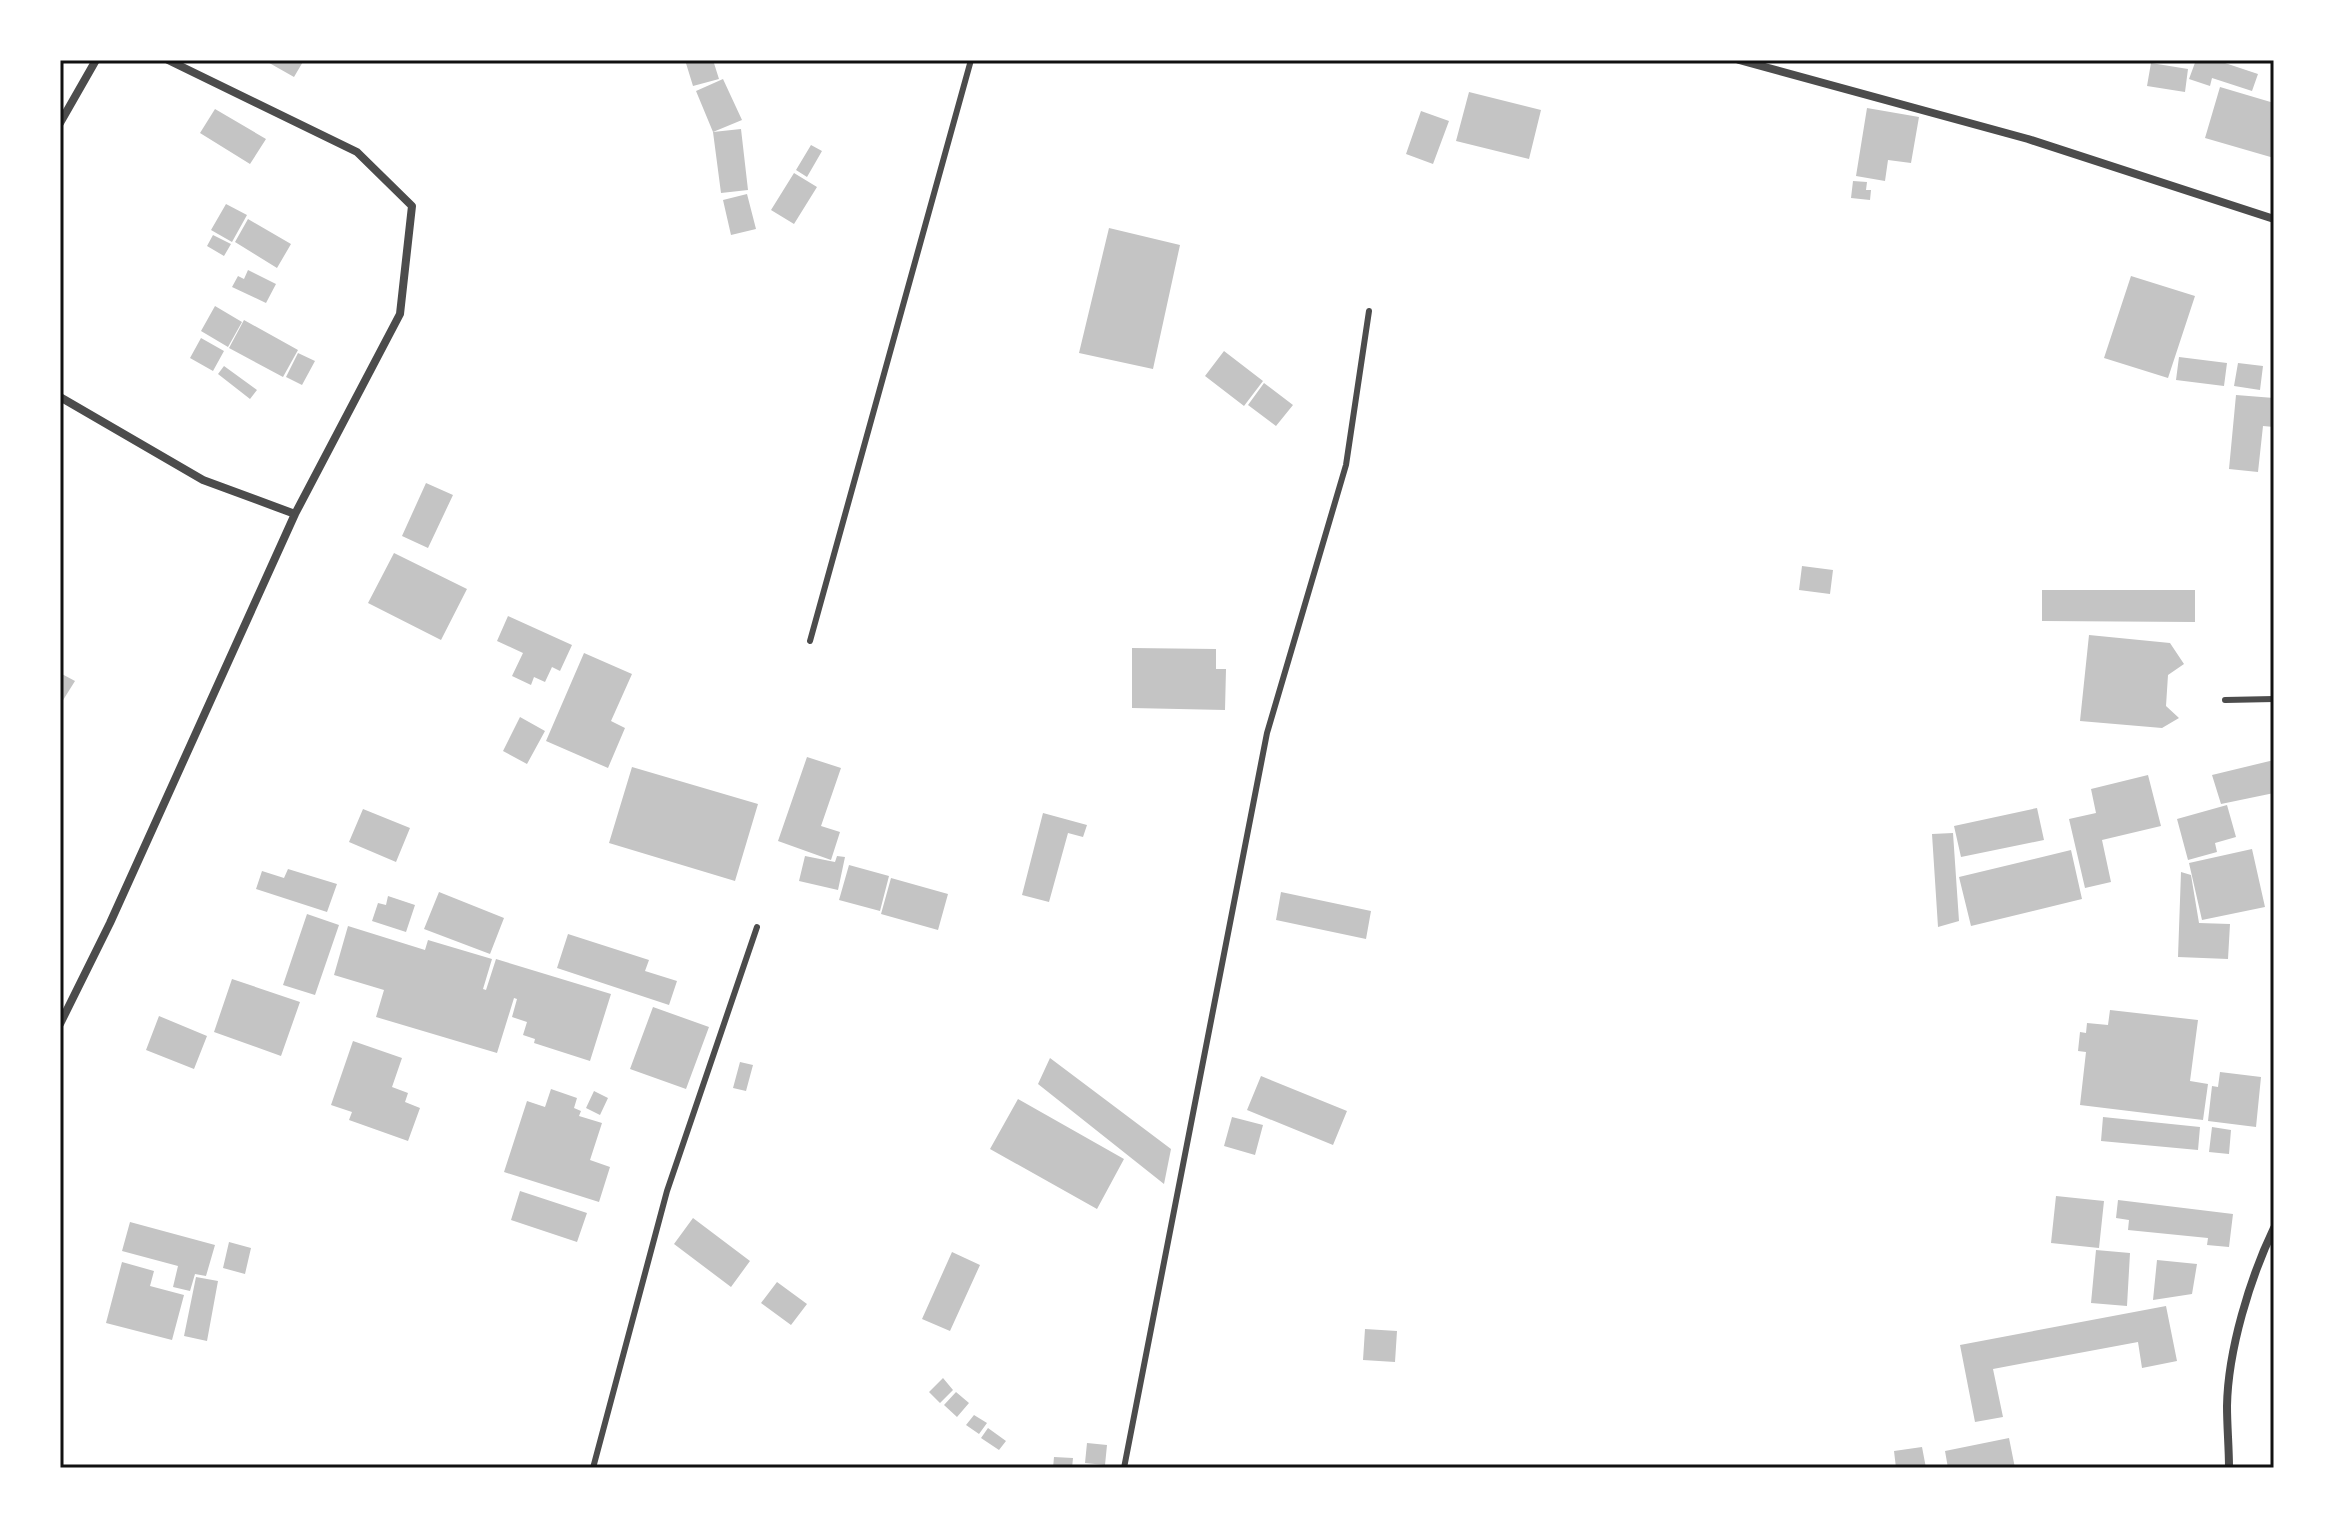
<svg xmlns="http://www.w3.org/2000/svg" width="2334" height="1528" font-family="Jost,sans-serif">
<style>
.building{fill:#c4c4c4}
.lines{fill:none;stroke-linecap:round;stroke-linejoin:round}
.service{stroke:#4c4c4c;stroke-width:6}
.minor{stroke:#4c4c4c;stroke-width:8}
.neatline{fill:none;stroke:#111;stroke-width:3}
</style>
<rect width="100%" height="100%" fill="#fff"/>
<path class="building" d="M264,60H304L294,77Z
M685,60H713L719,79L693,86Z
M2196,60H2216L2258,74L2252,91L2212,78L2210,86L2189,79Z
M2151,63L2188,69L2185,92L2147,86Z
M723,79L742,120L713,132L696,91Z
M2220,87L2274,103V158L2205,138Z
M1469,92L1541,110L1529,159L1456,141Z
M1867,108L1919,117L1911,163L1888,160L1885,181L1856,176Z
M215,109L266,139L250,164L200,133Z
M1421,111L1449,121L1433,164L1406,154Z
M741,129L748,190L721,193L713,132Z
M811,145L822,151L807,177L796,170Z
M794,173L817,187L794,224L771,210Z
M1853,181L1867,182L1866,190H1871L1870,200L1851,198Z
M747,194L756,229L731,235L723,200Z
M226,204L247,215L232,242L211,230Z
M248,219L291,244L277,268L235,242Z
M1109,228L1180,245L1153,369L1079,353Z
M213,235L231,244L224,256L207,246Z
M248,270L276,284L266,303L232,287L238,276L244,279Z
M2131,276L2195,296L2168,378L2104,358Z
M215,306L242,322L228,347L201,331Z
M244,320L298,350L283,377L229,348Z
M201,338L224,351L213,371L190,358Z
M1224,351L1263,381L1244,406L1205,376Z
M298,353L315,361L302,385L286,377Z
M2179,357L2227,363L2224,386L2176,380Z
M2238,363L2263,366L2260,390L2234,386Z
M224,366L257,390L250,399L218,374Z
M1264,383L1293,405L1276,426L1248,405Z
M2236,395L2274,398V427L2263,426L2258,472L2229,469Z
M426,483L453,495L428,548L402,536Z
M394,553L467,589L441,640L368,603Z
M1802,566L1833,570L1830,594L1799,590Z
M2042,590H2195V622L2042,621Z
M508,616L572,645L560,671L552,667L545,682L534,677L531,685L512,676L523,653L497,641Z
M2089,635L2170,643L2184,664L2168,675L2166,706L2179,718L2162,728L2080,721Z
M1132,648L1216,649V669H1226L1225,710L1132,708Z
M584,653L632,674L611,721L625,728L608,768L546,741Z
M60,673L75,681L60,705Z
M520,717L545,731L527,764L503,751Z
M807,757L841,768L821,826L840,832L831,860L778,841Z
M2274,760V793L2221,804L2212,775Z
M632,767L758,804L735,881L609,843Z
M2148,775L2161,826L2102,840L2111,882L2085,888L2069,819L2096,813L2091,789Z
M2227,805L2236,837L2215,843L2217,852L2188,860L2177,819Z
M2037,808L2044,840L1961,857L1954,826Z
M363,809L410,828L396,862L349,842Z
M1043,813L1087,825L1083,837L1068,833L1049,902L1022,895Z
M1953,833L1959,921L1938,927L1932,834Z
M2252,849L2265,907L2202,920L2189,863Z
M2071,850L2082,899L1971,926L1959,877Z
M805,856L835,862L837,856L845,857L838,890L799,881Z
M849,865L889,876L880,911L839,900Z
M288,869L337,884L327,912L256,889L262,871L284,878Z
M2181,872L2191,875L2199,923L2230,924L2228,959L2178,957Z
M891,878L948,894L938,930L881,914Z
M439,892L504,918L490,954L424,929Z
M1281,892L1371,911L1366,939L1276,920Z
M388,896L415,905L406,932L372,921L378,903L386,905Z
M307,914L339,925L315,995L283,985Z
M348,926L425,950L428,940L492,959L483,989L486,990L496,959L611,994L590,1061L534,1043L535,1039L523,1035L527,1022L512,1017L517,999L514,998L497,1053L376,1017L384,990L334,975Z
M568,934L649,960L645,971L677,981L669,1005L557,968Z
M232,979L300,1002L281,1056L214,1032Z
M653,1007L709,1027L686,1089L630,1069Z
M2110,1010L2198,1020L2190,1081L2208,1084L2203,1120L2080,1105L2086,1052L2078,1051L2080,1032L2086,1033L2087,1023L2108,1025Z
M159,1016L207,1036L194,1069L146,1050Z
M353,1041L402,1058L392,1087L408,1093L405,1102L420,1108L408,1141L349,1120L352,1112L331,1105Z
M1050,1058L1171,1149L1164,1184L1038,1084Z
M740,1062L753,1065L746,1091L733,1088Z
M2220,1072L2261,1077L2256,1127L2208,1121L2212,1086L2218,1087Z
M1261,1076L1347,1111L1333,1145L1247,1110Z
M551,1089L577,1098L574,1108L581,1111L579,1116L602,1123L590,1160L610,1167L599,1202L504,1172L527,1101L545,1107Z
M594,1091L608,1098L600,1115L586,1108Z
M1018,1099L1124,1159L1097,1209L990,1149Z
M1232,1117L1263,1125L1255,1155L1224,1146Z
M2103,1117L2200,1127L2198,1150L2101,1141Z
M2212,1127L2231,1130L2229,1154L2209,1152Z
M520,1191L587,1213L577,1242L511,1220Z
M2056,1196L2104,1201L2099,1248L2051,1243Z
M2118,1200L2233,1214L2229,1247L2207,1245L2208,1238L2128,1230L2129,1220L2116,1218Z
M693,1218L750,1261L731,1287L674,1244Z
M130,1222L215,1245L206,1276L195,1274L190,1291L173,1287L178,1266L122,1251Z
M229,1242L251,1248L245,1274L223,1268Z
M2096,1250L2130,1253L2127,1306L2091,1303Z
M952,1252L980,1265L950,1331L922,1319Z
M2157,1260L2197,1264L2192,1294L2153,1300Z
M122,1262L154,1271L150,1286L184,1295L172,1340L106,1323Z
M196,1277L218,1281L207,1341L184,1336Z
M777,1282L807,1304L791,1325L761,1303Z
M2166,1306L2177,1361L2142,1368L2138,1342L1993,1369L2003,1417L1975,1422L1960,1345Z
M1365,1329L1397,1331L1395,1362L1363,1360Z
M943,1378L953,1390L940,1403L929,1392Z
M956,1392L969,1403L957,1417L944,1405Z
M974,1415L987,1423L979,1434L966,1425Z
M988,1428L1006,1441L999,1450L981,1438Z
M2009,1438L2015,1468H1948L1945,1451Z
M1087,1443L1107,1445L1105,1465L1085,1463Z
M1922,1447L1926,1468H1896L1894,1451Z
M1054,1457L1073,1458L1072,1468H1053Z"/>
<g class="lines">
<path class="service" d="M810,641L971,60
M2225,700L2274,699
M593,1468L667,1191L757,927
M1124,1468L1267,733L1346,465L1369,311"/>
<path class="minor" d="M1739,60L2028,139L2274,219
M60,123L96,60
M60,397L203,480L295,514
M60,1024L110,923L295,514L400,314L412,206L357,152L168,60
M2229,1468C2229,1447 2227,1427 2227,1406C2228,1350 2250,1278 2274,1228"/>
</g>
<rect width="2334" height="1528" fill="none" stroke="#ffffff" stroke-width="124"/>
<rect x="62" y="62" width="2210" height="1404" class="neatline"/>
</svg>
